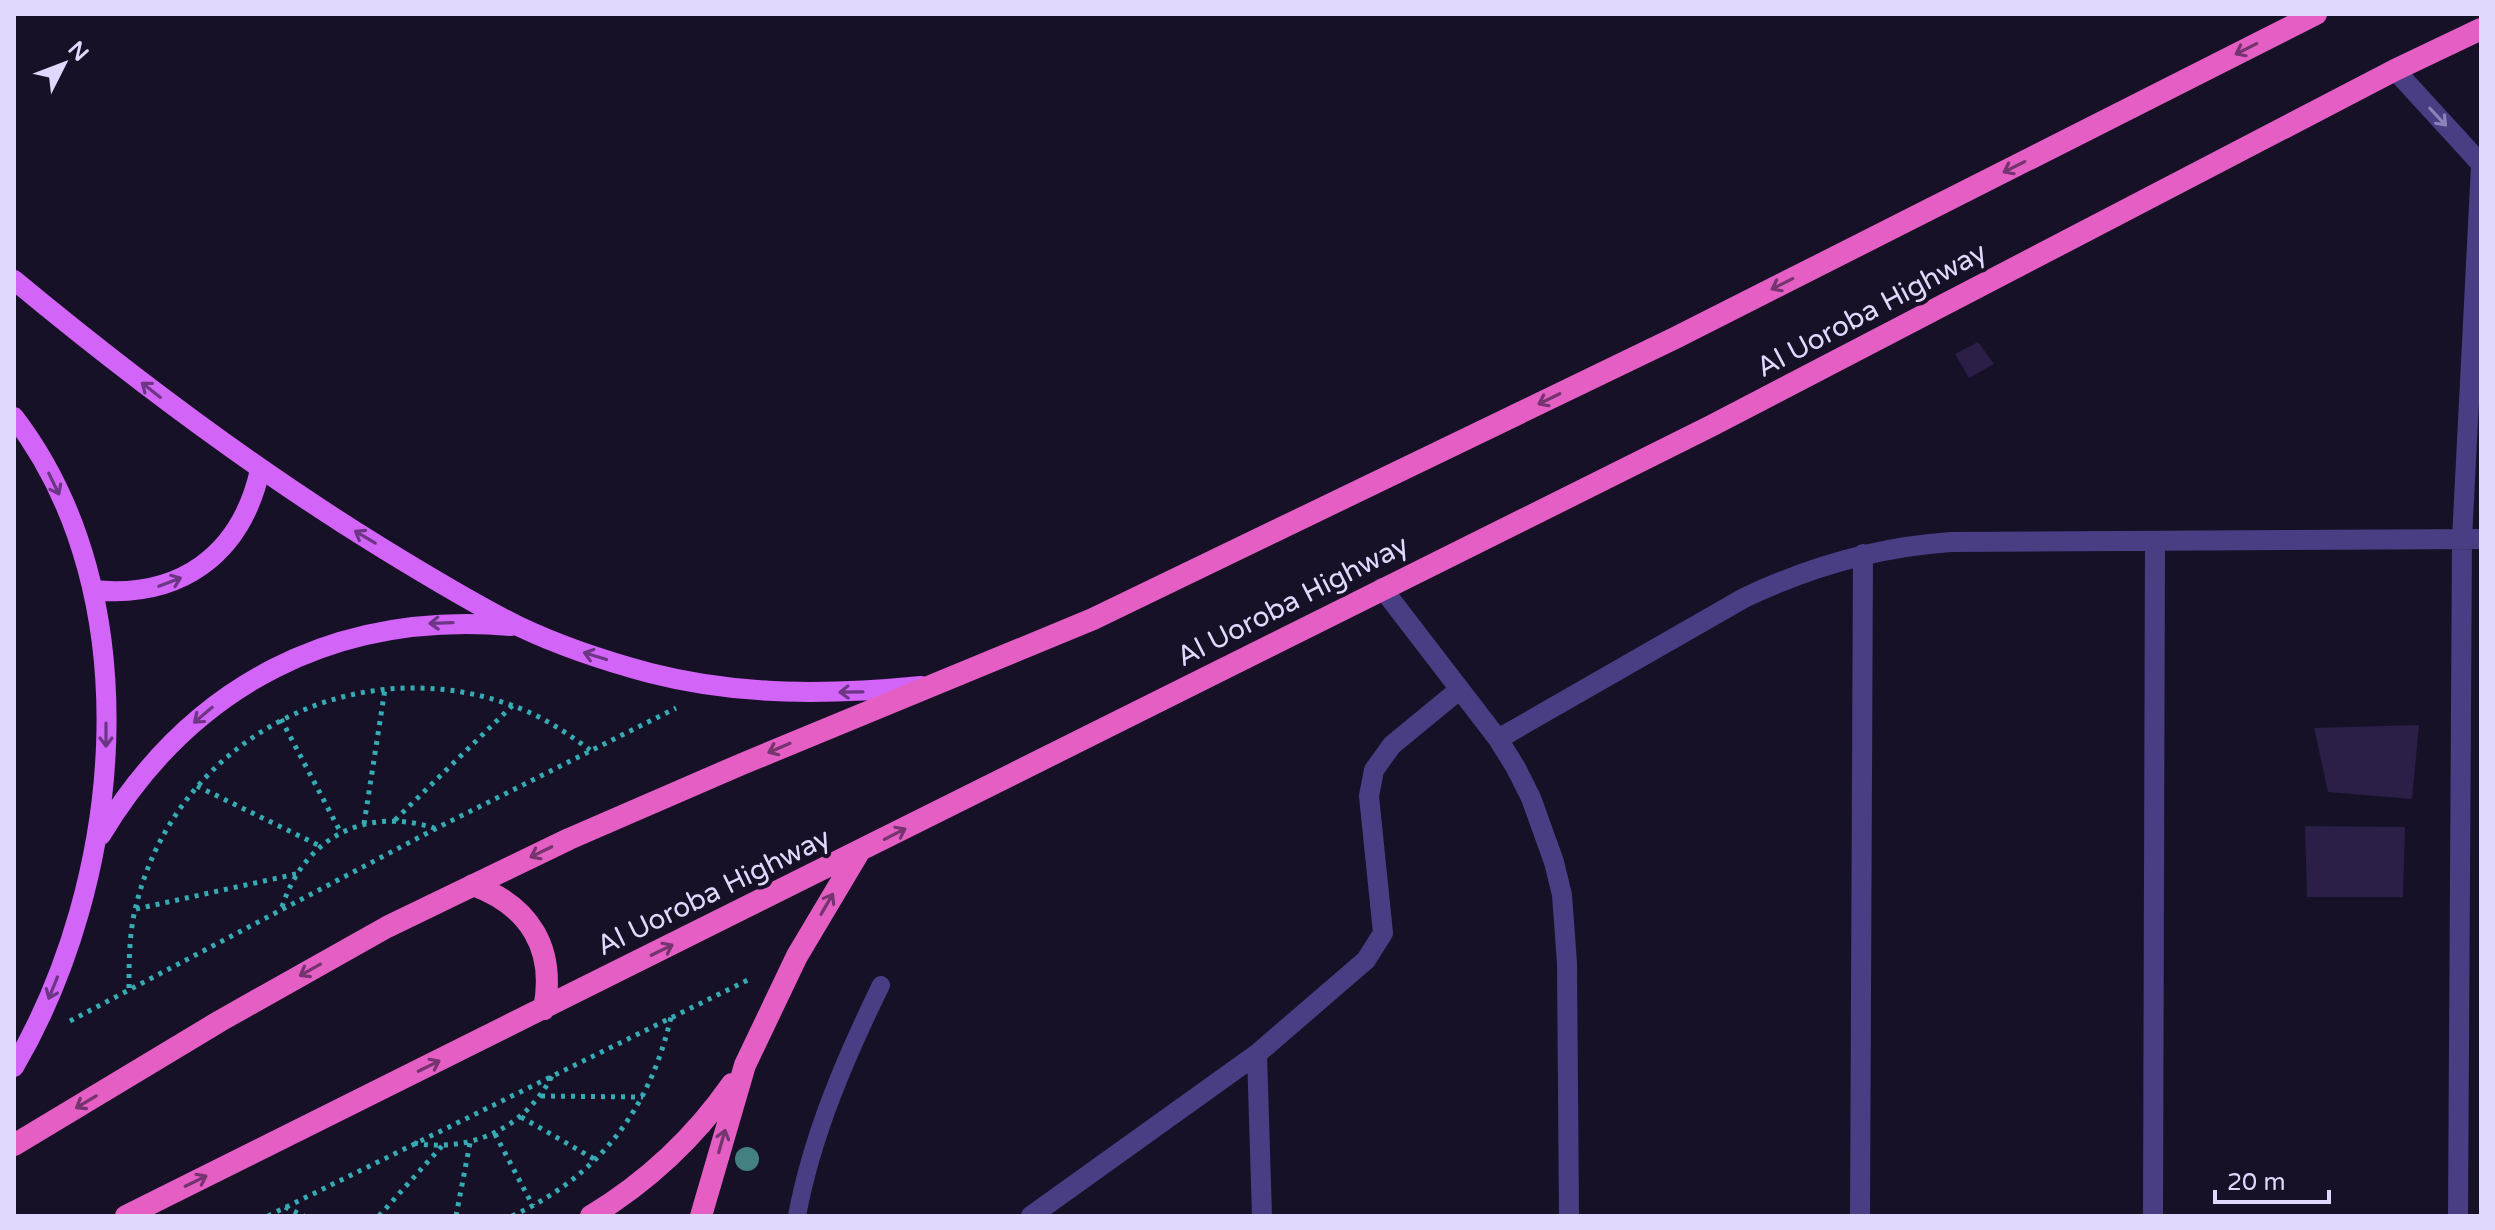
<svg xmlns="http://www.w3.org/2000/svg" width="2495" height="1230" font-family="'Varela Round',sans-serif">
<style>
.building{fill:#2b1e47}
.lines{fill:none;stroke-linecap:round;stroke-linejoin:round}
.path{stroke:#36abb4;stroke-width:5;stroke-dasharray:4 6;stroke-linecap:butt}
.service{stroke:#493e83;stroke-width:18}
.minor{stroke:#493e83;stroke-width:20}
.primary{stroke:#d364f8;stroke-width:20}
.trunk{stroke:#e55ec4;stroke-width:22}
.tree{fill:#438082}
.oneway{stroke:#74346e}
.oneway2{stroke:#8d83ba}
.oneway3{stroke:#6c3685}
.labels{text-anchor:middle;stroke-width:8;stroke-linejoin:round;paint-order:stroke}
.street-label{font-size:28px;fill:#e1d8fd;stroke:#171127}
</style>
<rect width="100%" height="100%" fill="#171127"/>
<path class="building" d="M1978,342L1994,364L1969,378L1955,354Z
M2419,725L2412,799L2328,792L2314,728Z
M2305,826L2405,827L2403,897H2307Z"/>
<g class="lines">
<path class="path" d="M281,719L341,833
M197,786L320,846
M395,820L513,705
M364,824L385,689
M282,907C304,838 365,806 434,828
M136,909L296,874
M129,988C129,962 129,936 135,910C173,742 350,647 511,705C540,715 566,732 590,750
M70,1021L435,829L676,708
M541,1096L643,1097
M521,1117L596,1160
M495,1134L533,1206
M414,1143C471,1153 525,1128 552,1076
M285,1207L304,1216
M268,1216L752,978
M379,1216L442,1146
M456,1216L470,1143
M512,1216C599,1176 650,1109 671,1017"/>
<path class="service" d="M797,1216C812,1135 845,1059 881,985"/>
<path class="minor" d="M2395,70L2481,164
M1382,588L1498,739L1516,768L1531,798L1554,862L1562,895L1567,963L1569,1216
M1498,739L1744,598C1811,566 1877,547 1951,542L2481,539
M1257,1054L1262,1216
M1031,1216L1257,1054L1366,960L1383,933L1369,796L1374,770L1392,745L1459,690
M1860,1216L1863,554
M2153,1216L2155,541
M2458,1216L2462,539L2481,166"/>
<path class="primary" d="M14,280C131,377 252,468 382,548C426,575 472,603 518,626C560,646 605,661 650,673C739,696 830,695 921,686
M14,417C151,596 123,881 14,1067
M93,590C180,599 241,555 260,470
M101,835C192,684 336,611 511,626"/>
<path class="trunk" d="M473,885C530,906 556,949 544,1009
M14,1145L220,1021L387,927L569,839L742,764L1093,619L1675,338L2316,14
M126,1216L1711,426L2395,70L2481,29
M591,1216C647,1182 695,1137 732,1084
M701,1216L745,1065L797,956L859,852"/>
</g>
<circle class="tree" cx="747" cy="1159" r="12"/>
<defs><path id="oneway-shaft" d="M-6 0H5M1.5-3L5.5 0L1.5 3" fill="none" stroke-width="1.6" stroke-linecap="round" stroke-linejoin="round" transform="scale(2)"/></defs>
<g class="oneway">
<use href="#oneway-shaft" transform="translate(2246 49) rotate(153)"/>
<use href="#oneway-shaft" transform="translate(2014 167) rotate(153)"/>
<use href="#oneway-shaft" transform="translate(1782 284) rotate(153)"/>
<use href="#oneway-shaft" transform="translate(1549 399) rotate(154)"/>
<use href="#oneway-shaft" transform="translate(779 748) rotate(157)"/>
<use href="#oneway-shaft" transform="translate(895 834) rotate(-27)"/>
<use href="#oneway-shaft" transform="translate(541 852) rotate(154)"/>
<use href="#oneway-shaft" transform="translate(827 904) rotate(-60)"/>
<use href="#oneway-shaft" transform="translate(662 950) rotate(-26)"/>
<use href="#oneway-shaft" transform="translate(310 970) rotate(151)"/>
<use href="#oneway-shaft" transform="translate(429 1066) rotate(-26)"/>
<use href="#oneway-shaft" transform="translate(86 1102) rotate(149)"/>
<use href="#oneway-shaft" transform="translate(722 1141) rotate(-74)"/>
<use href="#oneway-shaft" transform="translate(196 1181) rotate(-26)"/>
</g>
<use class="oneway2" href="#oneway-shaft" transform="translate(2438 117) rotate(47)"/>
<g class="oneway3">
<use href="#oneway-shaft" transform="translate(151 390) rotate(-142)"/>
<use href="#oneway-shaft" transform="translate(54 484) rotate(64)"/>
<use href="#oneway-shaft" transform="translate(365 537) rotate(-149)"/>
<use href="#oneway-shaft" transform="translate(170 582) rotate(-21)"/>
<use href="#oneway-shaft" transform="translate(441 623) rotate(178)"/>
<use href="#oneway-shaft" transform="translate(595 656) rotate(-163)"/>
<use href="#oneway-shaft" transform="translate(851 692) rotate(179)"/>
<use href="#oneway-shaft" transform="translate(203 715) rotate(140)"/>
<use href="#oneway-shaft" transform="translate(106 735) rotate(90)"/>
<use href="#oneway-shaft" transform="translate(53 988) rotate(112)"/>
</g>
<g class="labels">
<g class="street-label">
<text transform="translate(1871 309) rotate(-28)" y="10">Al Uoroba Highway</text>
<text transform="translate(1292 600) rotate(-27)" y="10">Al Uoroba Highway</text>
<text transform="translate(713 891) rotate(-26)" y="10">Al Uoroba Highway</text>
</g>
</g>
<rect width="2495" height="1230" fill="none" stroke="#e1d8fd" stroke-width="32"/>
<g transform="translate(64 64) rotate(48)" stroke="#171127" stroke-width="6" paint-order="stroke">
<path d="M0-6L14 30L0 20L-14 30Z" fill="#e1d8fd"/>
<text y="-12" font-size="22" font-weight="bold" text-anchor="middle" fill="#e1d8fd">N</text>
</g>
<path d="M2215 1190v12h114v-12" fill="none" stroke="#e1d8fd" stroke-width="4"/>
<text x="2227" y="1190" font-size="24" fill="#e1d8fd" stroke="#171127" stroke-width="6" paint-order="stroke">20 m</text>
</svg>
